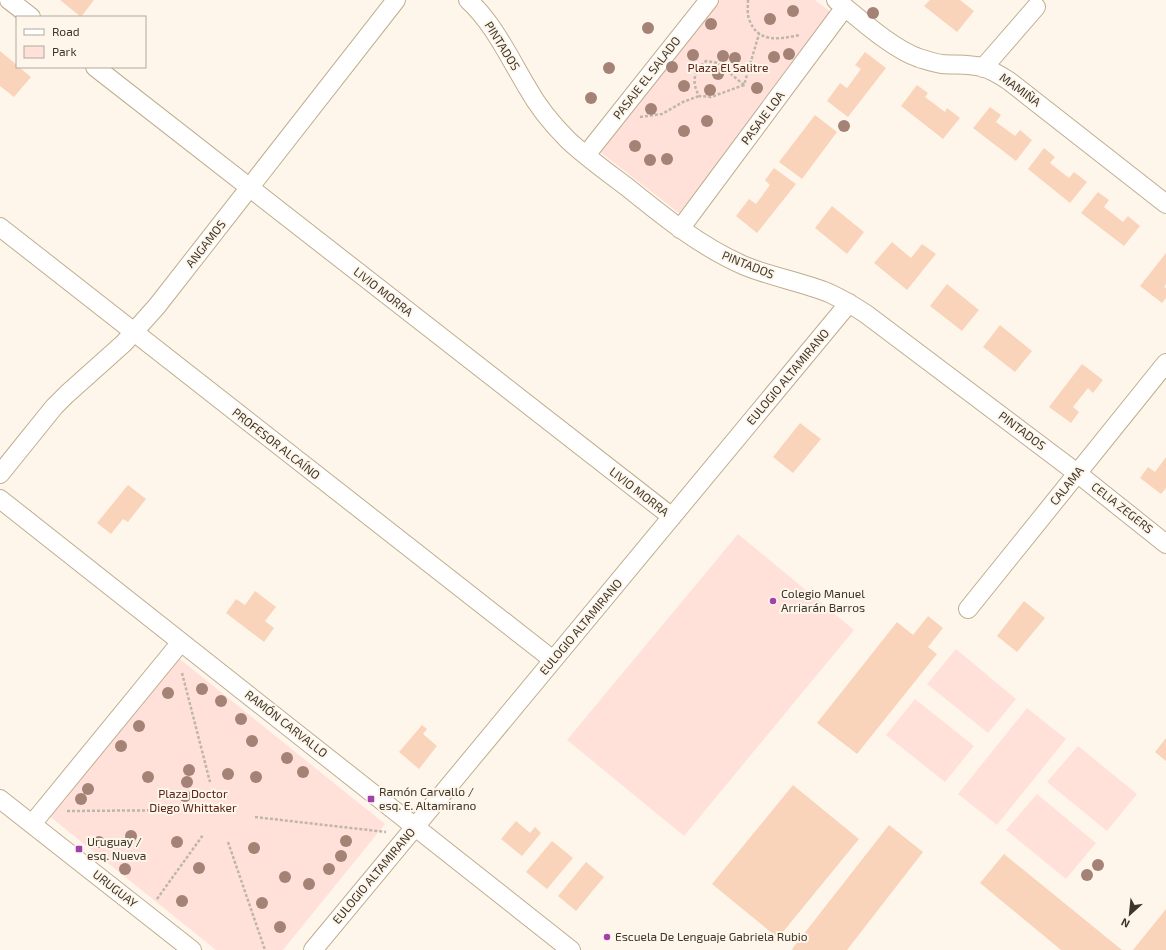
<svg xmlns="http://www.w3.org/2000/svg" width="1166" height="950" font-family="'Exo 2',sans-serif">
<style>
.green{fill:#ffe1da}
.building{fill:#fad4ba}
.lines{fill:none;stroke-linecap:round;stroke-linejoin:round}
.minor-casing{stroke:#c0ad8e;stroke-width:20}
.path{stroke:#beb6aa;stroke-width:2.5;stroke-dasharray:3 2;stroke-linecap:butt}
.minor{stroke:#fff;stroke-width:18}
.tree{fill:#a48276}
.poi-dot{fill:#a042ab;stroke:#fef6ea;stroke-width:1.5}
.labels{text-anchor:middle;stroke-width:4;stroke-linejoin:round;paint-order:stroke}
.street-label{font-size:12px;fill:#3e3629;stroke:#fef6ea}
.park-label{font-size:12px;fill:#5b2418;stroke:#fef6ea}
.poi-label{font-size:12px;fill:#3e3629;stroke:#fef6ea;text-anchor:start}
</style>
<rect width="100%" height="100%" fill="#fef6ea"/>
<path class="green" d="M717,0H815L832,13L679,213L600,152Z
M738,534L854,630L684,836L567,740Z
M956,649L1016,699L988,733L927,684Z
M176,656L385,824L283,950H216L48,815Z
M915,699L974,746L945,782L886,735Z
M1027,708L1066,739L997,825L958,794Z
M1078,746L1137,794L1107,831L1047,782Z
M1037,794L1096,843L1066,879L1006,830Z"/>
<path class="building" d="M60,0H94L81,17Z
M930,0H960L974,11L957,32L924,6Z
M0,51L17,65V67H19L31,77L14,97L0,86Z
M865,52L886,68L848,117L827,101L840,83L847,88L861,69L855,65Z
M917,85L928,93L925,97L945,112L947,108L960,118L943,139L901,106Z
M990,107L1001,115L996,122L1015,136L1020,130L1032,140L1016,161L973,128Z
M815,115L837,132L802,179L779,162Z
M1044,148L1055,157L1050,163L1069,178L1074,172L1087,182L1070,203L1028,169Z
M774,168L796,184L757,233L736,216L749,199L756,204L770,185L765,180Z
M1098,192L1109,200L1104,207L1123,222L1128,216L1140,226L1124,246L1081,213Z
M832,206L864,232L847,254L815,228Z
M892,242L911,258L922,244L936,254L907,290L874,263Z
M1166,253V284L1164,287L1166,288V298L1162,303L1140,286Z
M947,284L979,310L962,331L930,306Z
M1000,325L1032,351L1015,372L983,347Z
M1082,364L1103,380L1093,393L1088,388L1073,407L1079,412L1071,423L1049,407Z
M800,423L821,439L793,473L773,457Z
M1166,457V488L1161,494L1140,478L1148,467L1155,472Z
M128,485L146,499L128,522L123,519L111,534L97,523Z
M255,591L276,607L265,621L274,628L264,642L226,613L236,599L245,605Z
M1024,601L1045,618L1017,652L997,636Z
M928,616L943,628L928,647L937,654L857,754L817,723L897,622L913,635Z
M422,725L427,729L423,734L437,746L419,769L399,752Z
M1166,738V761L1155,752Z
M793,785L859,839L778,938L712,884Z
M516,821L530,833L535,827L541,833L522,856L501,839Z
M889,825L923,852L847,950H793L792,949Z
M552,841L573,858L547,889L526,872Z
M1004,854L1122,950H1061L980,883Z
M586,862L604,877L576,911L558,896Z
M1166,909V950H1133Z"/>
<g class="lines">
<defs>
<path id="minor" d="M9,0L31,17
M468,0C494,24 509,57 527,87C538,107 552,124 568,140C586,157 607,172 627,187C664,217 701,247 745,266C772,277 802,282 829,293C842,299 854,306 866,314L1077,473L1166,544
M836,0C859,18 892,49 919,58C926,60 934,63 942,64C956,65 969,64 982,67C992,70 1000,75 1009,81L1166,204
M95,67L672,517
M983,68L1036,7
M586,155L709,0
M0,227L553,660
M680,229L845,7
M0,474L54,407L67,394L124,343L157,306L396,0
M0,499L571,950
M968,609L1166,363
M0,799L192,950
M32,824L181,642
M313,950L849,303"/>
</defs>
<use href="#minor" class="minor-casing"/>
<path class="path" d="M748,0C748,6 747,14 749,19C758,44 779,39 800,35
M744,85L718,63L706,61C694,72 691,80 699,96L711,97L744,85L759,34
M640,117L662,114L683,102L699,96
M182,673L210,782
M67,811L192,810
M255,817L386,832
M228,842L265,950
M157,899L203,835"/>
<use href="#minor" class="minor"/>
</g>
<g class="tree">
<circle cx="793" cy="11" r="6"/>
<circle cx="873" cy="13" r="6"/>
<circle cx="770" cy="19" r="6"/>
<circle cx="711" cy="24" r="6"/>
<circle cx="648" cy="28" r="6"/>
<circle cx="789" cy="54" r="6"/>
<circle cx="693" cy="55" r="6"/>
<circle cx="723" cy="56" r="6"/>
<circle cx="774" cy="57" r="6"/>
<circle cx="735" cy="58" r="6"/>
<circle cx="672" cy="67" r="6"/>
<circle cx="609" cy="68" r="6"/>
<circle cx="718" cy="74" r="6"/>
<circle cx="684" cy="86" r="6"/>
<circle cx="757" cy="88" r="6"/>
<circle cx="710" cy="90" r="6"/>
<circle cx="591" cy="98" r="6"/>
<circle cx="651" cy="109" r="6"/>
<circle cx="707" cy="121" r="6"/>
<circle cx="844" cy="126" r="6"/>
<circle cx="684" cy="131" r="6"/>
<circle cx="635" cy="146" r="6"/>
<circle cx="667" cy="159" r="6"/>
<circle cx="650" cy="160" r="6"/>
<circle cx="202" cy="689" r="6"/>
<circle cx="168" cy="693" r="6"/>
<circle cx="221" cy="701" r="6"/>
<circle cx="241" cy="719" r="6"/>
<circle cx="139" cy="726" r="6"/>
<circle cx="252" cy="741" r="6"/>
<circle cx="121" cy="746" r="6"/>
<circle cx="287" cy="758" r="6"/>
<circle cx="189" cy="770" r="6"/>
<circle cx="303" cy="772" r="6"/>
<circle cx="228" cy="774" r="6"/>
<circle cx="148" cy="777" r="6"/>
<circle cx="256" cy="777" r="6"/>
<circle cx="187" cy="782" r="6"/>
<circle cx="88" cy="789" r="6"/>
<circle cx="185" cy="796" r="6"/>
<circle cx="81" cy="799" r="6"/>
<circle cx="131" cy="836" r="6"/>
<circle cx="346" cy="841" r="6"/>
<circle cx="99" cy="842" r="6"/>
<circle cx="177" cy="842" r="6"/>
<circle cx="254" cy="848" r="6"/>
<circle cx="341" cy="856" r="6"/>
<circle cx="1098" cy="865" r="6"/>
<circle cx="199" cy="868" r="6"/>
<circle cx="125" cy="869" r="6"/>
<circle cx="329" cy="869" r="6"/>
<circle cx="1087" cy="875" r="6"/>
<circle cx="285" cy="877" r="6"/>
<circle cx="309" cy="884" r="6"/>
<circle cx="182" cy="901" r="6"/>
<circle cx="262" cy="903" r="6"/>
<circle cx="280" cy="927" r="6"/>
</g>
<g class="poi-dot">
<circle cx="773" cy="601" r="4"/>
<rect x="367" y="795" width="8" height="8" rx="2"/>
<rect x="75" y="845" width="8" height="8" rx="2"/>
<circle cx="607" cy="937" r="4"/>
</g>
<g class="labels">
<g class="street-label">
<text transform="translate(502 46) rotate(58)" y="4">PINTADOS</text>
<text transform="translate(647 78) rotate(-52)" y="4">PASAJE EL SALADO</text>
<text transform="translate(1020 90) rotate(36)" y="4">MAMIÑA</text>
<text transform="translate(763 118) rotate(-53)" y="4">PASAJE LOA</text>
<text transform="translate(206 244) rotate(-52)" y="4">ANGAMOS</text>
<text transform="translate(748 265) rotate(22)" y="4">PINTADOS</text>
<text transform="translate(383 292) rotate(38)" y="4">LIVIO MORRA</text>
<text transform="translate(788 377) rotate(-50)" y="4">EULOGIO ALTAMIRANO</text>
<text transform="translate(1022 431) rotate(37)" y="4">PINTADOS</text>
<text transform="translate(276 444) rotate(38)" y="4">PROFESOR ALCAÍNO</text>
<text transform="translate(1067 486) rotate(-51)" y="4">CALAMA</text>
<text transform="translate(639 492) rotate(38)" y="4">LIVIO MORRA</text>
<text transform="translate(1122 508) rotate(38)" y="4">CELIA ZEGERS</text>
<text transform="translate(581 627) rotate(-50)" y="4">EULOGIO ALTAMIRANO</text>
<text transform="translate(286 724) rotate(38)" y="4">RAMÓN CARVALLO</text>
<text transform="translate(374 876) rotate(-50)" y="4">EULOGIO ALTAMIRANO</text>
<text transform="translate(115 889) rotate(38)" y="4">URUGUAY</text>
</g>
<g class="park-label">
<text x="728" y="72">Plaza El Salitre</text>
<text x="193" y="798">Plaza Doctor<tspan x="193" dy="14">Diego Whittaker</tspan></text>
</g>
<g class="poi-label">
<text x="781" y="598">Colegio Manuel<tspan x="781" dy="14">Arriarán Barros</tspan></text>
<text x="379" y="796">Ramón Carvallo /<tspan x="379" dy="14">esq. E. Altamirano</tspan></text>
<text x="87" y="846">Uruguay /<tspan x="87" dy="14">esq. Nueva</tspan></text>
<text x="615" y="941">Escuela De Lenguaje Gabriela Rubio</text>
</g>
</g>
<rect x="16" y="16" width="130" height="52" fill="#fef6ea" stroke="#b1a99d"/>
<rect x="24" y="29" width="20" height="6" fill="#ffffff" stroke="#b1a99d"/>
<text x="52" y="36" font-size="12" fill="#3e3629">Road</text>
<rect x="24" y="46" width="20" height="12" fill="#ffe1da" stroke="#b1a99d"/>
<text x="52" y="56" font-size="12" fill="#3e3629">Park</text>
<g transform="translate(1130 914) rotate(207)" stroke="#fef6ea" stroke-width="3" paint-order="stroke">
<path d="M0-3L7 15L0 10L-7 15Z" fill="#3e3629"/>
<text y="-6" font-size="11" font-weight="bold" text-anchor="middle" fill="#3e3629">N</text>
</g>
</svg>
